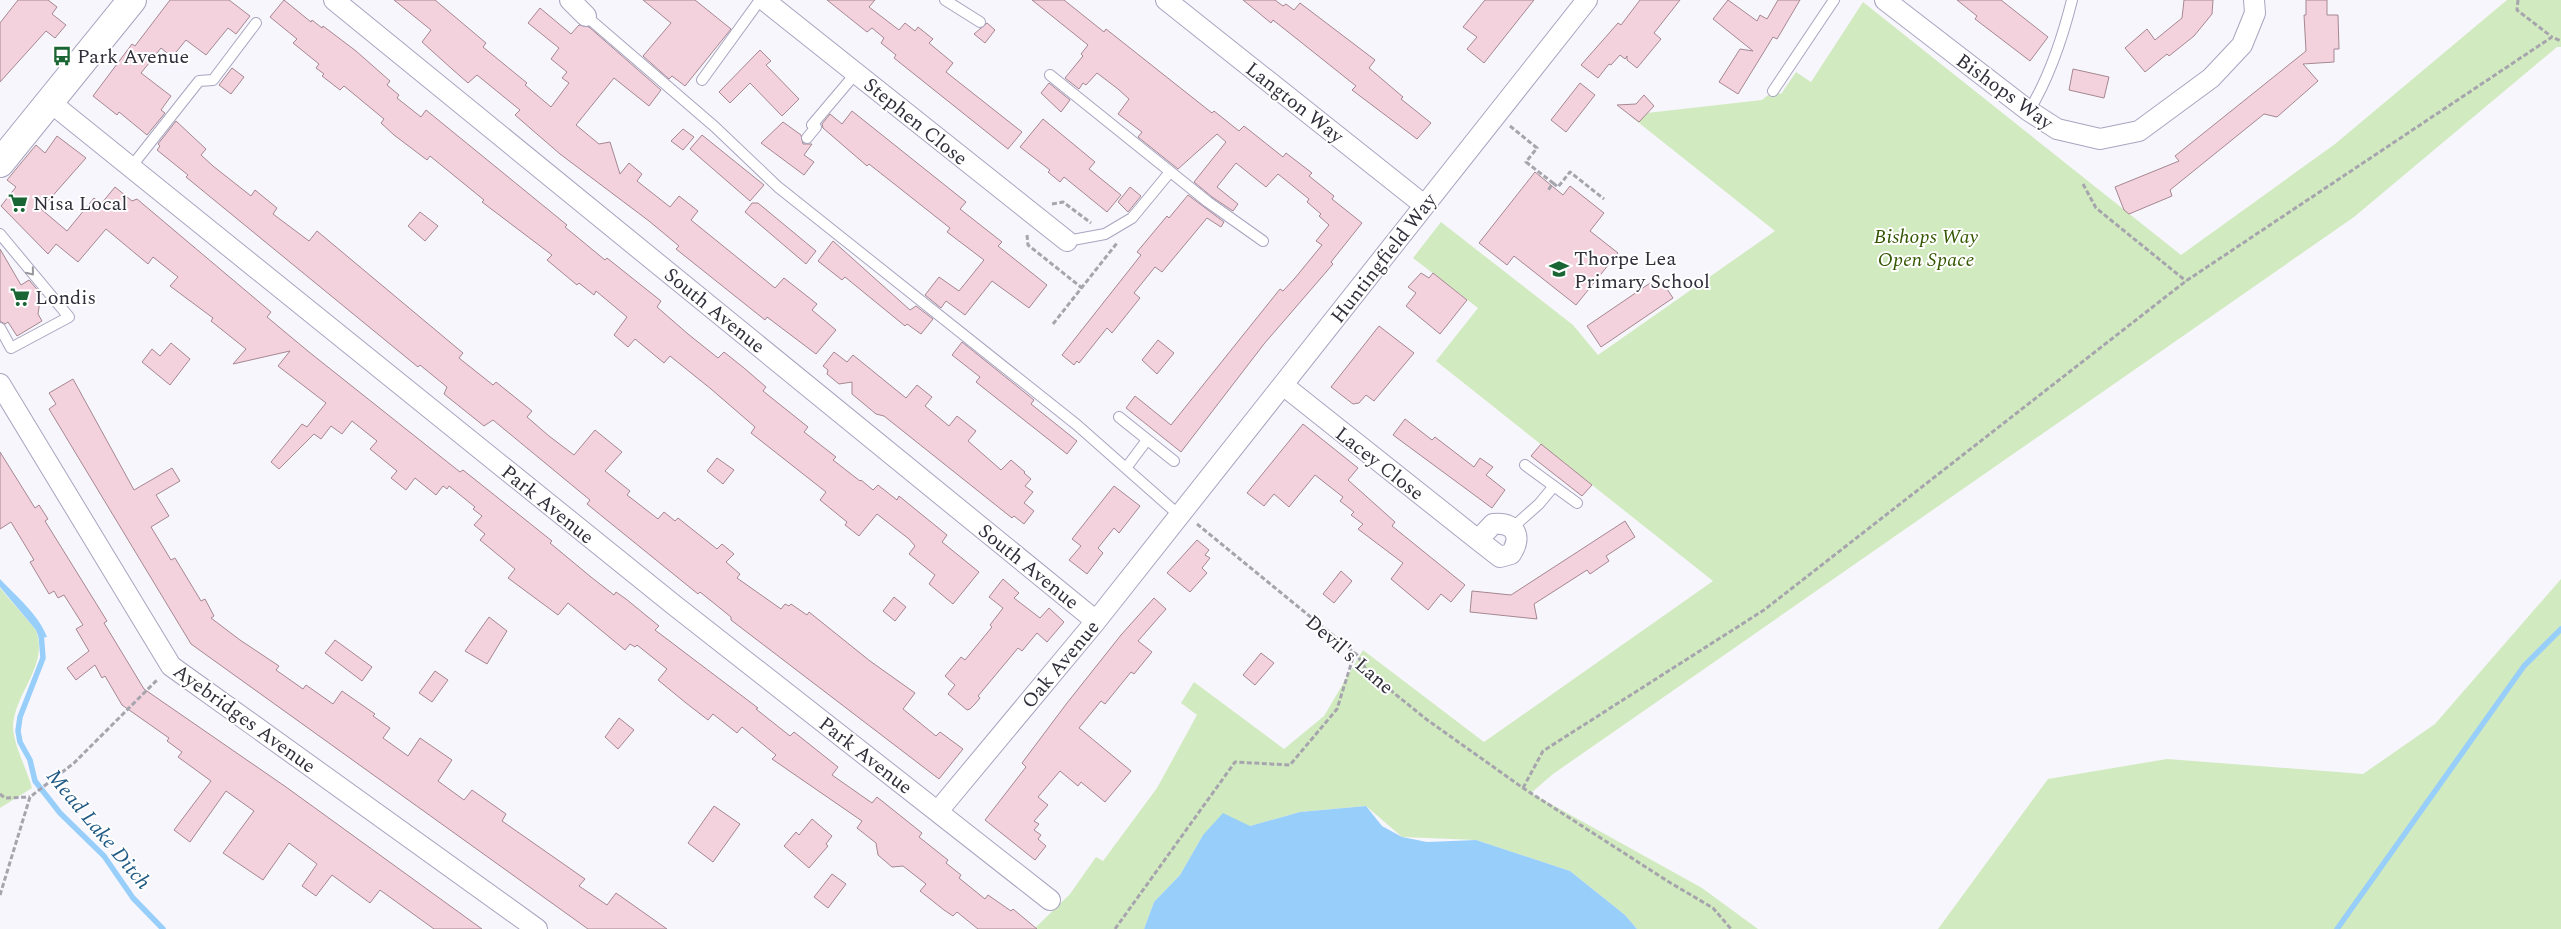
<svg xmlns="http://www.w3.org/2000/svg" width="2561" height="929" font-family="Spectral,serif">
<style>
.green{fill:#d2eac0}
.water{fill:#98cefa}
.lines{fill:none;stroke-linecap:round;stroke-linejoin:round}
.stream{stroke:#98cefa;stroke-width:5.5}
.building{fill:#f3d2dd;stroke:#a58791}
.service-casing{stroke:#a8a5c0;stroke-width:12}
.minor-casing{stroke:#a8a5c0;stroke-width:22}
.secondary-casing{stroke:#a8a5c0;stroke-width:30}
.path{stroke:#a6a5ad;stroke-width:3;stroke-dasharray:5 2.5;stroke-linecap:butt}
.service{stroke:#fff;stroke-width:10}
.minor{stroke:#fff;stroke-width:20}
.secondary{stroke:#fff;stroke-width:28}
.oneway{stroke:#98979c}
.labels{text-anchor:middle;stroke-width:4;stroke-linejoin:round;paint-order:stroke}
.poi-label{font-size:20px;fill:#302f3a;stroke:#fff;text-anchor:start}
.street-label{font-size:20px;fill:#302f3a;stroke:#fff}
.park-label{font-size:20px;font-style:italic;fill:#335700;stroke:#fff}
.water-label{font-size:21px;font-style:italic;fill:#1f5a84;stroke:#fff}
</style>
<rect width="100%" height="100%" fill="#f7f6fc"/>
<path class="green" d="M2507,0H2561V47H2557L2354,217L1553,774L1531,793L1702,888L1758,929H1637L1625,915L1570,871L1476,840L1402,837L1366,806L1300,812L1250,826L1203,835L1180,875L1154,902L1144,929H1034L1070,894L1096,857L1103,861L1157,788L1197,715L1181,703L1194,682L1284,749L1324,716L1363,650L1484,742L1713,581L1436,361L1478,308L1413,258L1441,222L1573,325L1598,355L1775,231L1629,115L1762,100L1773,91L1781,94L1796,72L1811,82L1863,2L2181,255L2335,144Z
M2561,579V929H1938L2048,779L2167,759L2363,774L2435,724Z
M0,588L36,630C49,666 15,692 13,726C13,744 27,769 32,788L0,808Z"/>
<path class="water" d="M0,579C16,596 39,615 47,637L39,638L36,630L0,587Z
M1366,806L1382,826L1402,837L1427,842L1476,840L1570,871L1625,915L1637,929H1144L1154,902L1180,875L1203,835L1223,813L1250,826L1300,812Z"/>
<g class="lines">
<path class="stream" d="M41,633L43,658L20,717L18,731L20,742L30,760L35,781L60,813L104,856L133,898L163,929
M2337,929L2524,666L2561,629"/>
</g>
<path class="building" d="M18,0H48L57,7L52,14L66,25L55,38L46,31L0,82V23Z
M170,0H229L250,16L236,34L228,28L206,55L186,40L172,57L161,48L141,73L171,96L161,110L165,113L147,135L119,112L117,115L93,96L132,44L135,46Z
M284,0L311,22L312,20L322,28L323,26L356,51L390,81L387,85L399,95L397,98L421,117L426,110L567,225L565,227L605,260L607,258L661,301L657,307L688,334L718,358L724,352L744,368L766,387L763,391L808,427L804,432L836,457L833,460L860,481L861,480L873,490L878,485L897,500L899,496L947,535L942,542L979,572L953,604L929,584L935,575L909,554L915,546L909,539L877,514L859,536L845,525L847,522L820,500L826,492L751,433L755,427L711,389L670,356L664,363L635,339L628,347L614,335L627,317L596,291L594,295L579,283L577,285L547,260L552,255L482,202L484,200L430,156L427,160L394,135L381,123L384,119L344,86L340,90L322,76L324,74L316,68L319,64L293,43L297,39L270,17Z
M394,0H435L486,43L483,47L527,83L525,85L551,107L569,83L562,78L567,72L551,59L559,48L528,23L540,8L571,34L579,25L589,27L661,90L649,106L614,78L576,125L599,144L610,142L620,174L629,163L642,174L637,181L670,207L679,196L698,211L691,220L775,288L784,278L817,304L812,310L836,330L816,354L767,317L765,320L676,249L679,246L649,221L560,154L515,115L520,110L477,75L468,83L452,69L422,42L431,30Z
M643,0H695L731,29L685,86L672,76L669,79L643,56L671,23Z
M827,0H875L869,7L899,30L905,23L915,31L918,27L933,39L929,43L953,63L946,72L1022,132L1008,149L894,58L896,55L881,43L884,38L872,28L867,32Z
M1032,0H1064L1104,32L1106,29L1212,113L1214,111L1239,131L1244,126L1283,157L1286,153L1312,173L1309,176L1334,196L1332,199L1362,223L1331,262L1333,264L1264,344L1181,452L1126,408L1135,396L1171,425L1280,289L1283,291L1295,278L1322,245L1316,241L1329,225L1319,216L1321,214L1307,202L1309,199L1278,174L1266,187L1236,163L1217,187L1238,204L1233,211L1212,197L1194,182L1226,142L1217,134L1178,169L1138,137L1142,132L1118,114L1129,99L1118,89L1097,73L1086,85L1083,83L1079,89L1065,78L1083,56L1081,54L1088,45Z
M1243,0H1275L1283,6L1286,4L1294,10L1300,3L1375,60L1369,68L1403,97L1401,99L1431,123L1417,139L1352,90L1356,86L1297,39L1273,20L1271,23Z
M1485,0H1534L1484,63L1467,49L1477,37L1463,27Z
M1640,0H1680L1654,33L1661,39L1637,68L1627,60V56L1625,59L1620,55L1611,65L1609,64L1598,78L1581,65L1618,23L1621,25Z
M1728,0L1757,21L1760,15L1767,19L1778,0H1800L1777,39L1773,37L1738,94L1719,82L1740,49L1753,51L1713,19Z
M1957,0H2001L2048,37L2030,61L1975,19L1977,16Z
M2184,0H2213L2212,14L2194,36L2169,56L2167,54L2145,72L2125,48L2147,29L2155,40L2182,18Z
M2306,0H2327V15H2338L2339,49H2334V62L2303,64L2318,81L2277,117L2264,114L2170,190L2172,196L2129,214L2124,210L2115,187L2179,161L2175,156L2306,51L2304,15H2306Z
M987,23L995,30L985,43L974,34Z
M760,50L771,61L766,65L799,99L782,116L750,83L730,103L719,92Z
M232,68L244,77L231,94L219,85Z
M2073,69L2109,77L2104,98L2069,90Z
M1049,83L1070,100L1061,112L1041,93Z
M1580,83L1595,95L1566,132L1551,120Z
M1644,95L1654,106L1639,122L1617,105L1636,104Z
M852,111L966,202L960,209L1002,242L998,246L1047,285L1029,308L992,281L965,315L946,301L941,308L925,295L939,277L959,291L984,260L947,232L950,228L869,164L867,166L823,128L822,124L830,114L842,124Z
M1043,119L1095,162L1089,169L1121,195L1107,212L1064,177L1060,182L1048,172L1050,170L1020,147Z
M176,121L206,149L201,155L213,166L251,196L255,190L277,208L273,214L309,241L317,231L463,353L459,358L493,385L496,382L532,411L527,417L549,436L574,455L595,430L622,452L605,471L630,491L627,495L640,505L658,519L664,512L675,521L678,518L717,549L722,544L734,554L726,562L740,574L737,578L781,609L785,604L789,606L791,604L807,615L809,612L870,661L915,693L903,709L936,736L940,732L963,749L939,779L731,620V617L700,592L698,594L587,504L590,500L493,420L484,426L444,394L447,387L420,365L418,367L186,177L188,175L157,150L160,146L158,144Z
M783,122L801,135L803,144H812L804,155L814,162L804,175L761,143Z
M683,129L694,137L683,150L671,141Z
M702,135L764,185L750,201L690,149Z
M57,136L86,158L41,209L67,231L94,198L101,204L115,187L132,201L137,199L271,312L267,317L309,352L460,472L463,470L552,541L550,543L591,577L614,595L616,592L626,599L659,626L655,630L758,708L756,709L790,736L794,732L838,767L832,775L872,803L877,797L922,833L919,837L948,860L946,863L961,875L959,878L985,899L988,895L1011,911L1013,909L1037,929H978L957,912L953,916L944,910L920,891L926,884L903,866L892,867L878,855L876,843L857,828L862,821L772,759L776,755L742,727L737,733L713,714L708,720L686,703L658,680L667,669L637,645L635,647L630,644L625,650L568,603L558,615L508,578L515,569L480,540L485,534L474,525L482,516L473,509L475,507L449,486L447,489L443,486L436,495L415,478L406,490L391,478L397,471L370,449L377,441L352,421L342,434L331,426L321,439L314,434L279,469L271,462L302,424L307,427L326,403L278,366L290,351L233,364L246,349L211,321L213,318L170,286L178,277L153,257L148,264L106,229L78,262L56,244L48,254L1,206L16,187L7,180L36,145L45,153Z
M1535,172L1563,195L1570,186L1604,213L1590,231L1618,253L1576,305L1514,256L1507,265L1479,243Z
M1130,187L1141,196L1128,212L1118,202Z
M1188,195L1224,222L1221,227L1207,218L1162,272L1155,267L1134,293L1140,298L1112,333L1107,328L1079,363L1077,361L1074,365L1062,355L1141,255L1137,252L1167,216L1169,218Z
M752,203H758L816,251L806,264L745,212Z
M420,212L438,226L425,241L408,226Z
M833,241L910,310L916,306L933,319L921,334L907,324L905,326L845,277L842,280L818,261Z
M0,249L21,285L29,280L41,294L38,314L42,321L17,336L8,322L5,324L0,321Z
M1421,273L1429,278L1433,273L1467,300L1440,334L1406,306L1416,293L1408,287Z
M1659,277L1673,298L1601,347L1587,326Z
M1379,326L1414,353L1374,401L1366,395L1359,403L1353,404L1331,387Z
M1158,340L1174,353L1157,374L1142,360Z
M962,342L1034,400L1031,404L1077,441L1067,454L976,382L980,377L952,355Z
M171,343L190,359L170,385L142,362L152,349L160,356Z
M834,352L847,362L853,355L906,398L917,385L932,397L925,406L949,426L957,416L976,431L968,441L1001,470L1011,460L1025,472L1024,473L1031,479L1025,486L1033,492L1024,503L1034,511L1024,524L1014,516L1012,518L884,416L876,414L852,394V382L839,384L827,374L828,370L823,366Z
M73,379L134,490L172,468L180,481L156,495L169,516L151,527L171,560L175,558L201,601L205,599L214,616L211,618L240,640L279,666L276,670L303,689L306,685L333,704L342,691L375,714L373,716L390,728L383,738L408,756L420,738L452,760L438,781L464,800L472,790L506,814L502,821L585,879L579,886L607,905L616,893L667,929H588L191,644L49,409L56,404L49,393Z
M1405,419L1432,440L1435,437L1474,467L1480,458L1493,467L1486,475L1505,490L1492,508L1393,435Z
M1303,424L1358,468L1348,480L1395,522L1392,526L1465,585L1451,602L1441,594L1428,610L1391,579L1403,563L1358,529L1363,524L1351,515L1354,512L1340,501L1343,497L1315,475L1289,507L1274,494L1264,506L1247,493Z
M1541,444L1592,485L1582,496L1531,456Z
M0,452L35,508L39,505L48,519L45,521L107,621L104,623L144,689L286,787L482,929H434L380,890L370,903L332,875L316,896L302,886L317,864L289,843L263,880L223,853L254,811L226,791L190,842L174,830L211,781L178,757L182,752L167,741L169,738L122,705L105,676L102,678L95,665L76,680L67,668L89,651L76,629L83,625L64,595L58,598L54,591L49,594L30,562L34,560L11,522L0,529Z
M717,458L734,470L723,484L707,471Z
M1114,486L1140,506L1119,533L1114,528L1098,548L1103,553L1087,574L1069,560L1081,546L1072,539Z
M1625,521L1635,537L1606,556L1609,561L1590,574L1587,570L1534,604L1537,619L1470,612L1472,591L1511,595Z
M1197,540L1209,550L1205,555L1210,558L1202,568L1207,573L1190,592L1167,573Z
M1341,571L1352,581L1334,603L1323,594Z
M1003,579L1019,593L1014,598L1040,618L1049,608L1064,622L1047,642L1037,633L1022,651L1018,648L978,696L980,698L975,704L970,709L967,710L948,694L955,685L945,676L961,657L965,660L992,627L990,625L1003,608L989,597Z
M894,597L906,607L895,621L883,611Z
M1154,598L1166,609L1138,641L1152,652L1134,674L1131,672L1105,704L1101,701L1079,728L1131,771L1105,802L1081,782L1078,786L1060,771L1038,797L1048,805L1034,821L1039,824L1034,830L1041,835L1038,839L1046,846L1035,860L985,820L1026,767L1022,763L1067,703L1121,635Z
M489,617L507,631L487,664L465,651Z
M335,640L372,667L362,681L325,653Z
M1261,653L1274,663L1255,685L1243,675Z
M435,671L448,680L432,702L419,693Z
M619,718L634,730L618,749L605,737Z
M714,806L740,824L713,862L688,843Z
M812,819L832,836L826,844L828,846L809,868L784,846L796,832L799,835Z
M832,874L846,884L828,908L814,897Z"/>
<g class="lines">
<defs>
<path id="service" d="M945,0L980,22
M586,16L715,127L778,187L1077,425L1180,516
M1050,75L1208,202L1263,241
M702,80L760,0
M1773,91L1834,0
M2029,111C2050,76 2062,40 2072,0
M807,138L816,127L812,125L856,73
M131,167L199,81L213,80L256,23
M0,234L69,317L11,348L0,328
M1067,241L1105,234L1132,218L1170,172
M1119,417L1174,461
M1525,465L1577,503
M1126,468L1147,440
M1512,528L1539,504L1554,486"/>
<path id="minor" d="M334,0L1096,621
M570,0L586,16
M764,0L1067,241
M1166,0L1424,205
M1885,0L2029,111L2057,129L2100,139L2139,131L2211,78L2242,45L2255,13L2254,0
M50,102L674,605L1050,900
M0,384L171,666L537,929
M1283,385L1478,540L1500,557L1511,554C1523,535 1514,522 1493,524L1478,540
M938,811L1096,621L1587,0"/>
<path id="secondary" d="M0,163L132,0"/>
</defs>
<use href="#service" class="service-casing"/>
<use href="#minor" class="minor-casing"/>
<use href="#secondary" class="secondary-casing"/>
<path class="path" d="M2518,0L2517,10L2552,37
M1510,126L1537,148L1526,162L1553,183L1547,192
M1553,183L1558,187L1570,172L1604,199
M2083,184L2096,208L2186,281
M1052,204L1063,202L1091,223
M1027,235L1028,245L1082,288
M1053,324L1117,243
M1197,524L1357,655L1368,672L1426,719L1523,788L1669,882L1713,908L1731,929
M1523,788L1543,751L1764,610L2186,281L2552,37L2561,41
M0,794L5,798L30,797
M0,895L30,797L74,763L158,679
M1115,929L1235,762L1290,765L1337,709L1352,661V651"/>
<use href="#service" class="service"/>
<use href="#minor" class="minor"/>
<use href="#secondary" class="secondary"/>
</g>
<defs><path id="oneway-chevron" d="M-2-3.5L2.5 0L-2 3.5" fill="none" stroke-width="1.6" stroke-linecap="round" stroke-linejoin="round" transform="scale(1.25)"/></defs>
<use class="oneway" href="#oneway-chevron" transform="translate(31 272) rotate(51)"/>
<defs>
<symbol id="bus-bare" viewBox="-9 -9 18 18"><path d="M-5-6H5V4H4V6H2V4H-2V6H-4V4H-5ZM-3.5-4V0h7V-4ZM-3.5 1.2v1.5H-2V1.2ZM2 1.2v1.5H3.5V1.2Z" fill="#196634" stroke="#fff" stroke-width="2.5" paint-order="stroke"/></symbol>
<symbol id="supermarket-bare" viewBox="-9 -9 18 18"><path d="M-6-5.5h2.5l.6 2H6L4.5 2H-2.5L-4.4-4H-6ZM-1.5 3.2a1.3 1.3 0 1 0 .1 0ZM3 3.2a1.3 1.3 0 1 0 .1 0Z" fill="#196634" stroke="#fff" stroke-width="2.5" paint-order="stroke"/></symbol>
<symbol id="school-bare" viewBox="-9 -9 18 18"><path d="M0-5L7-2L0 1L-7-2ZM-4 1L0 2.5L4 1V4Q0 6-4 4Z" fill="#196634" stroke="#fff" stroke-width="2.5" paint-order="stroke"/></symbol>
</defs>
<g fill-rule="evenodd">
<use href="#bus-bare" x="48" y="42" width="28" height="28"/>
<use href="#supermarket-bare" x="4" y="189" width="28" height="28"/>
<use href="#school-bare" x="1545" y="255" width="28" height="28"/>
<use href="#supermarket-bare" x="6" y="283" width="28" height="28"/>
</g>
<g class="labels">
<g class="poi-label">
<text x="77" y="63">Park Avenue</text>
<text x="33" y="210">Nisa Local</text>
<text x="1574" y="265">Thorpe Lea<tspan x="1574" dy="23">Primary School</tspan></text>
<text x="35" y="304">Londis</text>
</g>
<g class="street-label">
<text transform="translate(2005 91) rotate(36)" y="7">Bishops Way</text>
<text transform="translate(1295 102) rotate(38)" y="7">Langton Way</text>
<text transform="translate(916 121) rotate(39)" y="7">Stephen Close</text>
<text transform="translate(1383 258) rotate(-52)" y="7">Huntingfield Way</text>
<text transform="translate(715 310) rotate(39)" y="7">South Avenue</text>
<text transform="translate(1380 463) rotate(38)" y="7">Lacey Close</text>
<text transform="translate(548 504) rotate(39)" y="7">Park Avenue</text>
<text transform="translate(1029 566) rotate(39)" y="7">South Avenue</text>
<text transform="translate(1350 654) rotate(41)" y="7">Devil's Lane</text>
<text transform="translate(1060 664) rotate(-50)" y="7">Oak Avenue</text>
<text transform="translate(245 718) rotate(36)" y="7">Ayebridges Avenue</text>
<text transform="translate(866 755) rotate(38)" y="7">Park Avenue</text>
</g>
<g class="park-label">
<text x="1926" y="243">Bishops Way<tspan x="1926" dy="23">Open Space</tspan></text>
</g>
<g class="water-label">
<text transform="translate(99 829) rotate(50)" y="7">Mead Lake Ditch</text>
</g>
</g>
</svg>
